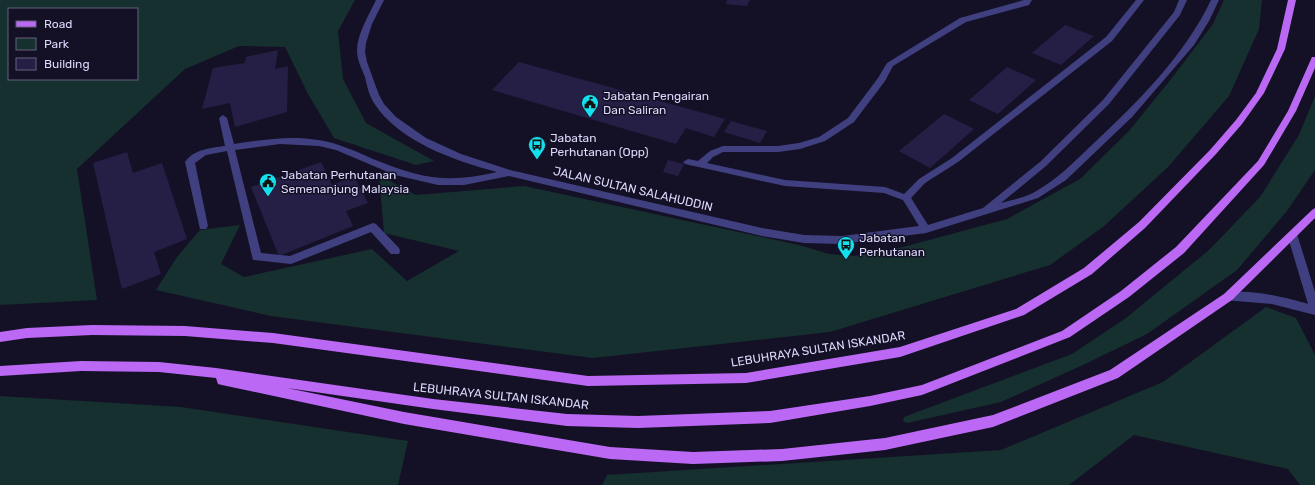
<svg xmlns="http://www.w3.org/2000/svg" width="1315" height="485" font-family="Rubik,sans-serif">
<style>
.green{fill:#15302e;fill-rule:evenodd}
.building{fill:#251f46}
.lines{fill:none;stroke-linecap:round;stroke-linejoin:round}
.minor{fill:#404081;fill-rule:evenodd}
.major{fill:#bb69f4;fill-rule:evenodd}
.labels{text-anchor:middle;stroke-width:3;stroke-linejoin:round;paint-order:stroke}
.poi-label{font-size:12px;fill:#dcd9fc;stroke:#141126;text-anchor:start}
.street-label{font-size:12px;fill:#dcd9fc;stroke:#141126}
</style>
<rect width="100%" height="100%" fill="#141126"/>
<path class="green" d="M0,0H355L338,31L343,79L366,123L434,161L416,165L334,138L308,94L285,47L239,46L185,69L77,169L97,300L0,305ZM9,9H137V79H9Z
M1224,0H1262L1259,29L1229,96L1168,167L1103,227L1050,265L830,332L593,358L271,316L156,290L177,257L200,230L240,225L221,264L244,277L372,249L407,281L459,251L384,233L379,175L416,195L524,186L799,245L829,254L855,256L903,247L1007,219L1080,179L1129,131L1171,79L1213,24Z
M1315,96V170L1287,211L1237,270L1147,334L1083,365L1001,402L907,423L903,421L904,417L1072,354L1126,318L1209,250L1260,197L1299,135Z
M1266,307L1296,318L1315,355V485H1300L1288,469L1134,435L1069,485H602L607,475L1001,450L1163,382Z
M0,396L181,407L408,441L398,485H0Z"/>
<path class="building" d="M727,0H750L747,6L726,4Z
M1065,25L1094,36L1061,65L1032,53Z
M278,50L275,69L288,66L287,112L235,127L230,103L202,109L213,68L245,63L246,57Z
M519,62L725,119L714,137L686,128L676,144L492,90Z
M1007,67L1036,80L998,114L969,100Z
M944,114L974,129L930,168L899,151Z
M731,121L767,131L760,143L724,132Z
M127,152L133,173L162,163L187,239L154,252L161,274L122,289L93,163Z
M668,160L684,164L678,176L663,172Z
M321,162L332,185L354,176L368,203L346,211L353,226L279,256L251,187Z"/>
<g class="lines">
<path class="minor" d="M376,0H384L372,24L366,43L365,52L367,62L379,95L384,104L396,117L426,138L461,154L510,170L762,228L804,235L842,236L919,226L903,200L884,193L785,186L685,164L683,162L688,159L698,161L710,151L723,146H778L799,143L819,137L848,118L878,78L887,63L960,18L1024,0H1032L1029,5L966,22L893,66L885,81L854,122L825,141L800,149L778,152H723L713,157L707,163L785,180L885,187L904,194L919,179L952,158L1106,37L1136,0H1144L1112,41L958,162L925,183L911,198L928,225L983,208L1040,162L1103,100L1174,12L1179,0H1187L1180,15L1109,104L1046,166L1001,203C1011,200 1023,198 1033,193C1057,180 1075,161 1094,143C1138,102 1185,55 1211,0H1219L1209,21L1194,45L1132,117L1066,180L1038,198L926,233L842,244L804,243L762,236L509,176L464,185H438L395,175L336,150L319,146L280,144L235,150L261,253L290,256L373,223L376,224L399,248L400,251L399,254H391L371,232L291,264L253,260L227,151L206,155L195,163L208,226L206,229H200L185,162C194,149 211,148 225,146L219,118L223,115L227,118L234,144C262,140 290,135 318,140C338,143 355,151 373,159C420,178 446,184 497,172C455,161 398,141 374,103C369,95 367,86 365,77C362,69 357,60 357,51C357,34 369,15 376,0Z
M1292,230L1297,234L1315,292V315L1272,304L1224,300L1223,297L1224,294C1244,287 1288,298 1308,304L1287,234Z"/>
<path class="major" d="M1288,0H1296L1285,49L1264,93L1242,124L1216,154L1145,228L1092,274L1024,315L900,357L746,383L588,386L273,343L185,336L92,335L27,338L0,342V332L27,328L92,325L185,326L273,333L588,376L746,373L900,347L1016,309L1084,268L1139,222L1210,150L1236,120L1256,93L1277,49Z
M1312,57H1315V68L1296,111L1264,165L1184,253L1129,297L1070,337L922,395L870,406L770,423L638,428L567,426L433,409L287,388L404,412L610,447L693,452L782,449L885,438L993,415L1110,370L1224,294L1312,210L1315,208V218L1232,300L1118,378L993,427L885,450L782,461L693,464L610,459L404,424L222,385L218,384L216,378L159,372L81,371L0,376V366L81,361L159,362L216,368L433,399L567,414L638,416L770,411L870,396L922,385L1062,331L1121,291L1176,247L1258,161L1288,111Z"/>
</g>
<defs>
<symbol id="civic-pin" viewBox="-11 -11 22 30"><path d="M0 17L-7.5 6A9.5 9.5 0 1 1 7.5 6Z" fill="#14dfed" stroke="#141126"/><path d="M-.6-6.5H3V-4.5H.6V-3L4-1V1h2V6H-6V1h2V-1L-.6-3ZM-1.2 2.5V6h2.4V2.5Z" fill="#111"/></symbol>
<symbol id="bus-pin" viewBox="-11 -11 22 30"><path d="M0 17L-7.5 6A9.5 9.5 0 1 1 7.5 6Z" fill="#14dfed" stroke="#141126"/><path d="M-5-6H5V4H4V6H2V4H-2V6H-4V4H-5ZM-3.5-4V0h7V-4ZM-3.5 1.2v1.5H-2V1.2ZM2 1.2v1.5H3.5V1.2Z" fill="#111"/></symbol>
</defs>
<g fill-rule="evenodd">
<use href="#civic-pin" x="580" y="93" width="20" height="27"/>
<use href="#bus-pin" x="527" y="135" width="20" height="27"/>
<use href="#civic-pin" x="258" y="172" width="20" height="27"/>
<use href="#bus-pin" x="836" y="235" width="20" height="27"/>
</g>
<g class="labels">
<g class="poi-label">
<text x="603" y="100">Jabatan Pengairan<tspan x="603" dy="14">Dan Saliran</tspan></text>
<text x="550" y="142">Jabatan<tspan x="550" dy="14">Perhutanan (Opp)</tspan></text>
<text x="281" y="179">Jabatan Perhutanan<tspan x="281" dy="14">Semenanjung Malaysia</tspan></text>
<text x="859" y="242">Jabatan<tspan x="859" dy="14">Perhutanan</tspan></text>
</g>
<g class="street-label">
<text transform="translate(633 189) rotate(13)" y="4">JALAN SULTAN SALAHUDDIN</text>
<text transform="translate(818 349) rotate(-9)" y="4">LEBUHRAYA SULTAN ISKANDAR</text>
<text transform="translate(501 396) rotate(6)" y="4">LEBUHRAYA SULTAN ISKANDAR</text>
</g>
</g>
<rect x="8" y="8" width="130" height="72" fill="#141126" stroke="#64617c"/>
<rect x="16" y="21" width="20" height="6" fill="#bb69f4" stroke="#64617c"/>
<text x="44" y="28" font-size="12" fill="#dcd9fc">Road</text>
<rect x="16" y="38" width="20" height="12" fill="#15302e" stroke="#64617c"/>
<text x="44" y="48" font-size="12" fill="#dcd9fc">Park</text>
<rect x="16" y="58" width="20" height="12" fill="#251f46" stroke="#64617c"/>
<text x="44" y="68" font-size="12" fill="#dcd9fc">Building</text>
</svg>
